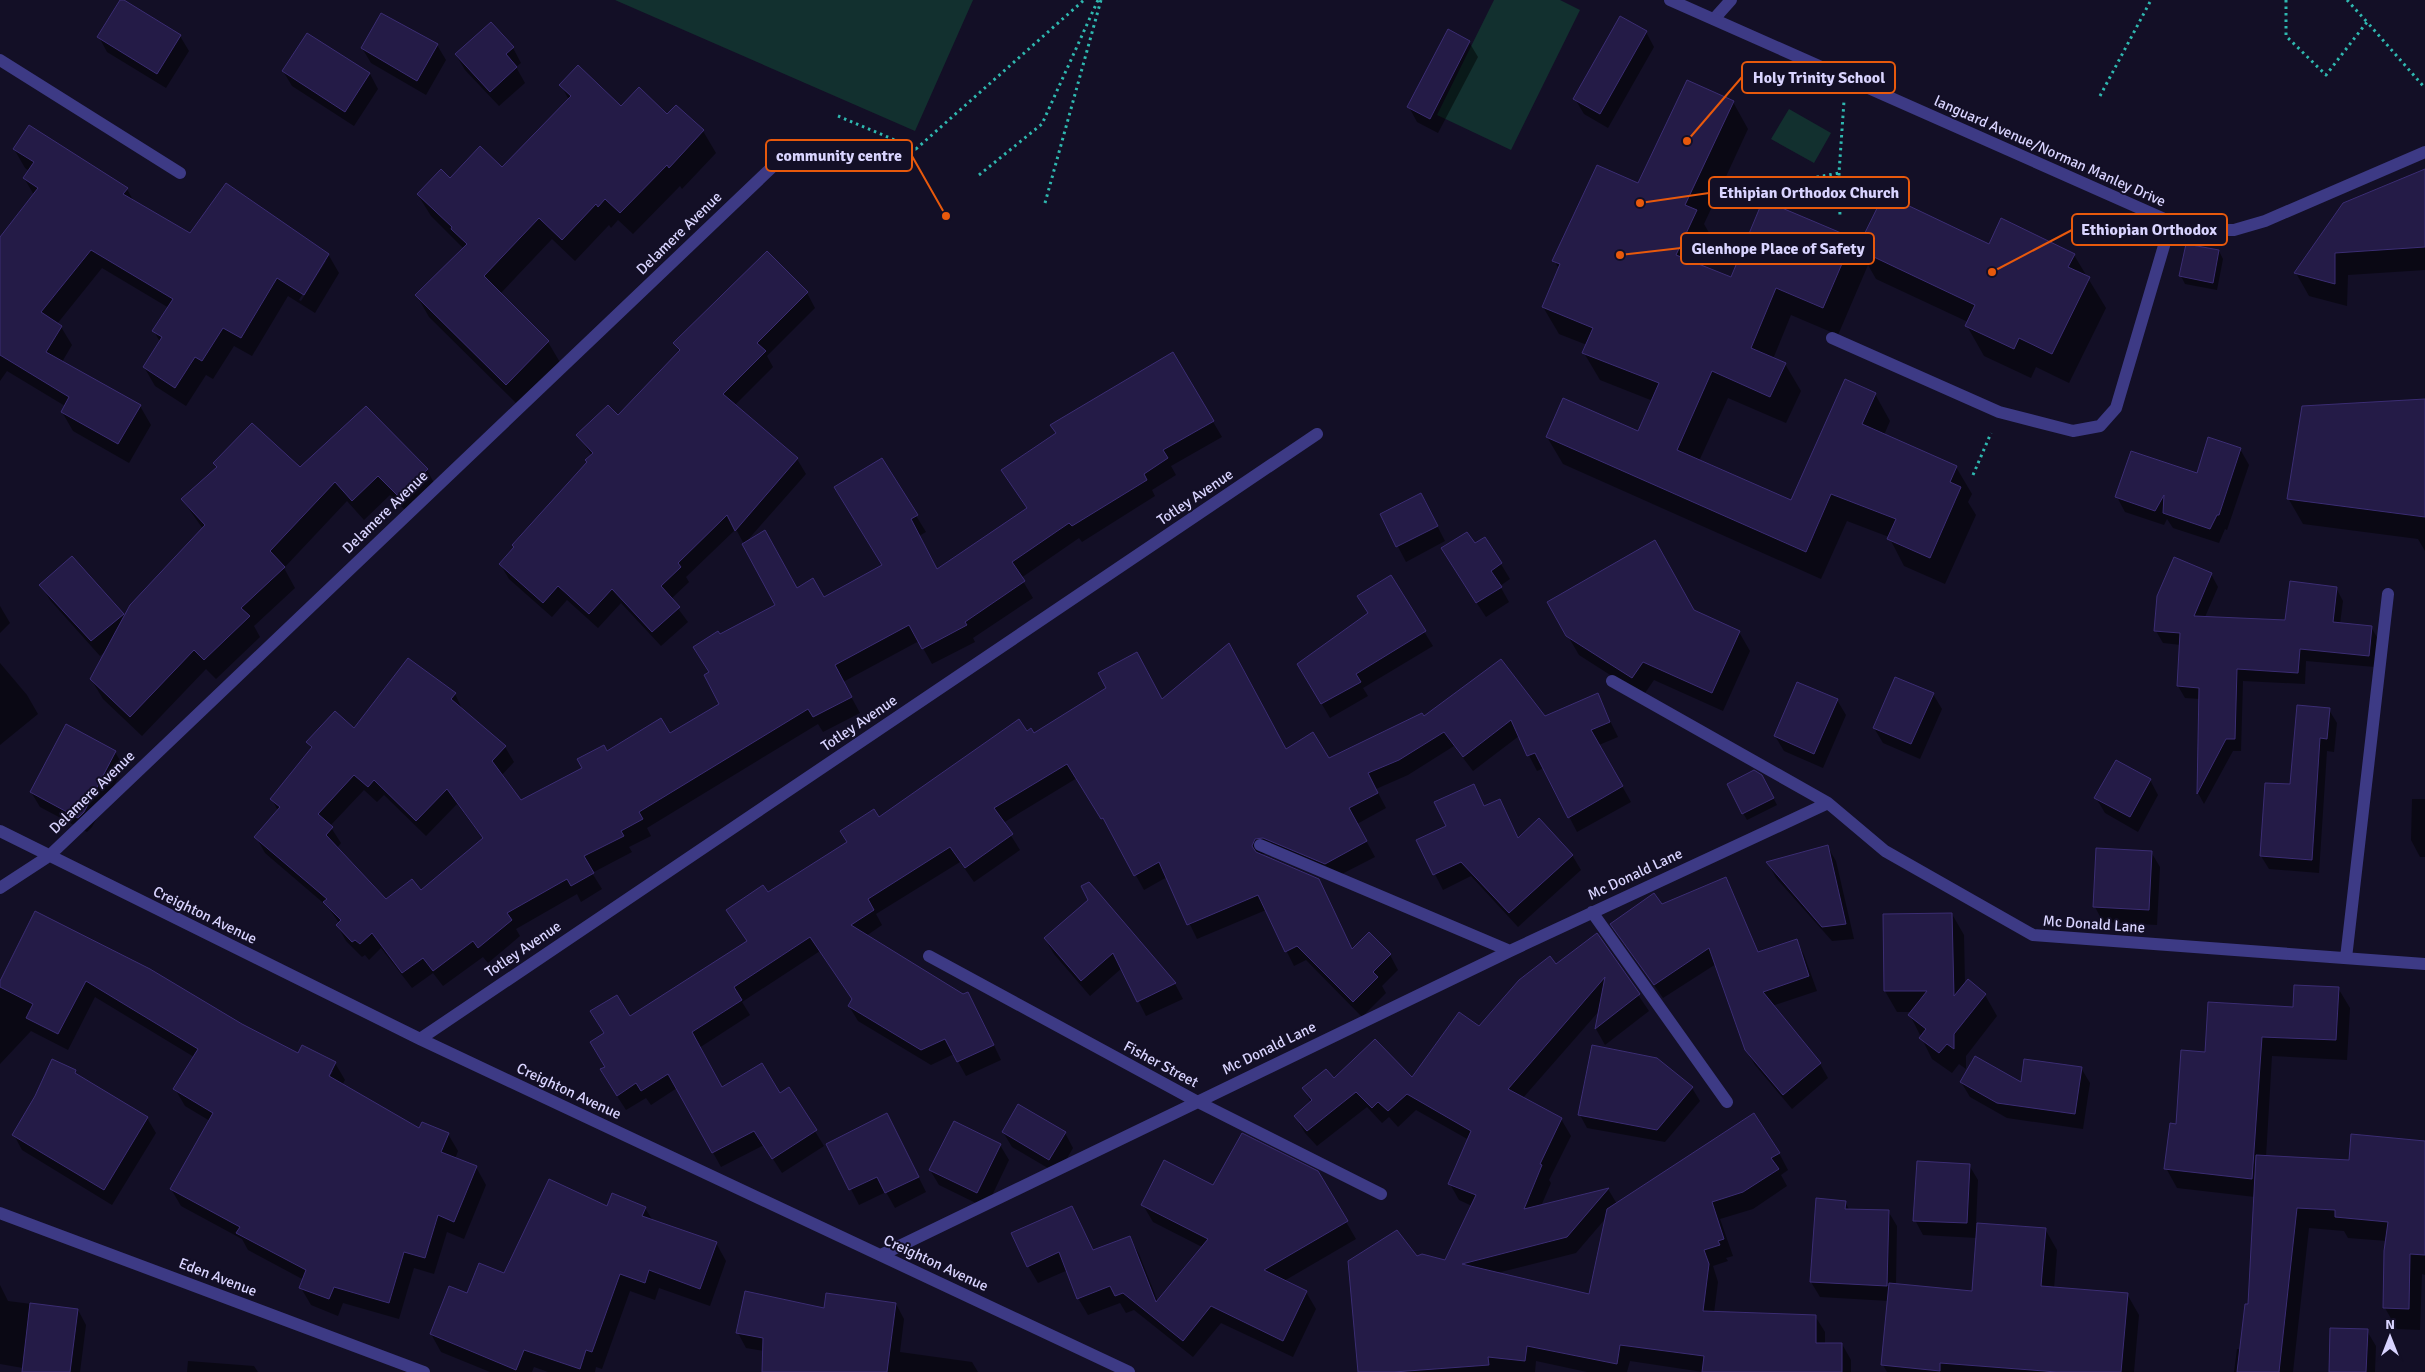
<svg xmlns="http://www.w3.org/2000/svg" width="2425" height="1372" font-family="Signika,sans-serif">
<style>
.green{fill:#12302f}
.shadow{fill:#0007;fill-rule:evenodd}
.building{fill:#241b47;stroke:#3b2d73;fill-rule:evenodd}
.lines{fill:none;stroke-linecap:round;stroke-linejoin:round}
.path{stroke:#2fb8b0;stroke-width:3;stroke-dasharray:2.5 4;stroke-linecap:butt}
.lane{stroke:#3d3a85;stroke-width:12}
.street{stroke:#3d3a85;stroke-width:12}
.labels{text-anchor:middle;stroke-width:4;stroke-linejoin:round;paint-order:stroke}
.street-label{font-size:15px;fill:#d9d4ff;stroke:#130f26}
.leader{fill:none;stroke:#e8590c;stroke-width:2}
.callout-dot{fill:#e8590c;stroke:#130f26;stroke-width:2}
.callout{fill:#130f26;stroke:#e8590c;stroke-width:2}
.callout-label{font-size:16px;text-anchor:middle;font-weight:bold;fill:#d9d4ff}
</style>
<rect width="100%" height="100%" fill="#130f26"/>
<path class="green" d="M615,0H973L915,131Z
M1494,0H1560L1580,10L1511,150L1437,115Z
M1789,109L1831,133L1814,163L1771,139Z"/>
<path class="shadow" d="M122,0L180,36L189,51L166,88L107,52L99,37Z
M1646,32L1654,47L1608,128L1584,114L1575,99Z
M1469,42L1478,57L1438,133L1417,122L1409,107Z
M437,45L446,60L426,95L371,63L362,48Z
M513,48L521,63L516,67L525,83L499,106L465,70L456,55Z
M283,71L370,74L378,89L354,126L292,86Z
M561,85L621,108L667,116L676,106L703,131L716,153L682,189L680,186L633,234L618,220L611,228L609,225L575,261L552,239L500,294L548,342L561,364L519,406L429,317L417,296L464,249L431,216L418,195L450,179L502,169L569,100Z
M1733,102L1748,129L1704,224L1712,238L1699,265L1732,279L1852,239L1858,250L1885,196L1989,246L2074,255L2106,308L2069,383L2036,367L2031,378L1984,356L1967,326L1968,322L1876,279L1868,265L1838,335L1791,315L1773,359L1785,364L1801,391L1786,423L1728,398L1699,461L1792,502L1875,394L1890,421L1884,435L1956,467L1972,494L1968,502L1976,515L1945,584L1904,566L1889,537L1847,521L1821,579L1563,464L1547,437L1639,433L1653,401L1600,380L1584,353L1587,345L1559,334L1543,307L1559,269L1554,260Z
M14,149L127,189L134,202L191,235L328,254L339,273L315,313L288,296L252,356L234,346L213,379L206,375L186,406L155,386L144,367L160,342L154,331L169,308L102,268L57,324L61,327L72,345L62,362L140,406L151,425L129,463L73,431L62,412L65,406L7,371L0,381V239L34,195L24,178L29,171L25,168ZM323,261H326L301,301L299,300Z
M2425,171V270L2348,275L2347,306L2309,296L2296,273Z
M2219,251L2223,259L2217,290L2185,284L2181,276Z
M807,293L815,308L767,356L773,367L734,406L797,459L806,474L746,542L797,589L824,599L884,566L882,460L926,532L919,536L938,571L1028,509L1003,471L1173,354L1222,437L1171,466L1176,475L1152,490L1155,496L1082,542L1079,538L1021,578L1033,598L973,638L975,642L932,664L919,641L843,682L860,713L823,732L818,724L647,828L651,836L629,847L632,852L592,873L602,889L581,902L577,894L516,929L520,936L488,963L483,957L443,986L433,973L412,988L381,948L369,960L365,955L362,957L346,941L337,925L339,923L328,907L265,853L256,837L278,811L272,799L312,749L308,743L354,730L455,694L463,711L505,747L514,762L501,776L520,802L584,769L606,752L670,735L721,704L710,673L720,636L776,606L736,529L686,577L689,582L671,599L688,622L661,646L621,603L598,628L567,600L552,617L509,579L500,564L588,463L592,456L578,435L618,417L680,352L674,343ZM364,790L377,802L384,795L426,836L457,804L484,840L420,892L385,901L337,848L341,843L330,826Z
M2425,400V551L2418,539L2303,524L2288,498Z
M2240,449L2249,465L2227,530L2225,529L2219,543L2173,528L2167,519L2164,525L2125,512L2117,497L2197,475Z
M215,464L300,469L427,470L438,490L411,516L390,495L364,520L347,501L284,568L295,588L254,626L260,637L216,679L206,669L142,736L103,699L91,679L107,650L100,656L50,600L41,585L123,614L125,617L203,529L182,499L217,468Z
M1429,510L1445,541L1406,562L1381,514Z
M1485,538L1510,579L1500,586L1509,602L1486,617L1451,564Z
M2211,574L2218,587L2205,617L2286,622L2336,588L2343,601L2340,624L2371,627L2378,639L2375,667L2306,661L2305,684L2243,681L2241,751H2233L2204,804L2198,793L2200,699L2185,698L2178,686L2181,645L2163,643L2156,631Z
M1390,577L1433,646L1363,688L1368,696L1330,718L1299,665L1369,614Z
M1548,602L1694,611L1739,632L1750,651L1723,711L1654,680L1643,696L1579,655Z
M0,606L10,623L0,633Z
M0,663L27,695L38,714L0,745Z
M1933,694L1942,709L1920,759L1883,743L1874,728Z
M1597,695L1618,737L1599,745L1631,802L1577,832L1544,768L1537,771L1519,736L1473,771L1454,746L1408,775L1376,789L1386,808L1357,824L1375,857L1334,878L1273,852L1263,854L1262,856L1318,880L1353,950L1390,955L1398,970L1382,986L1386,993L1362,1017L1306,960L1294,966L1266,910L1197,939L1167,877L1144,890L1112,832L1077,778L1003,823L1020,850L974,882L960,862L876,914L882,925L866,936L976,1008L1001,1060L966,1076L954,1054L931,1065L858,1021L849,1006L853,1000L820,951L742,1002L750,1015L699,1048L722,1089L780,1095L789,1089L824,1146L782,1173L764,1145L721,1167L677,1088L651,1105L646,1098L626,1110L610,1085L607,1067L630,1018L748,942L768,894L848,842L878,819L1027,732L1033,735L1163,701L1286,751L1329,760L1423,718H1544Z
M1837,700L1846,715L1823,768L1784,751L1775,736Z
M2329,710L2337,723L2334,752L2327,751L2319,873L2269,869L2261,856L2292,786Z
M115,752L124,767L92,827L87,832L40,807L31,792Z
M2150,780L2158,795L2138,832L2105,813L2096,798Z
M1766,784L1777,805L1747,820L1743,813Z
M1473,785L1485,807L1499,800L1519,839L1572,855L1581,870L1518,927L1471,876L1443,890L1418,841L1447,827Z
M2412,799H2425V857H2420L2411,840Z
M1827,846L1836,861L1854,939L1832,941L1776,878L1768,863Z
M2151,852L2160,867L2157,925L2103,922L2095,907Z
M1726,879L1759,953L1796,940L1804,955L1817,991L1772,1006L1820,1064L1828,1078L1792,1109L1755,1065L1746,1050L1716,964L1663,998L1612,924Z
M1088,883L1175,984L1183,999L1146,1016L1122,968L1090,996L1054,954L1045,939L1090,901Z
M36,913L298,1055L335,1063L345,1080L342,1085L420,1130L448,1134L458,1151L455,1159L476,1167L486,1185L464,1239L447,1232L434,1274L414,1268L399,1319L343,1303L338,1316L311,1305L301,1288L304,1280L248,1250L242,1239L181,1206L171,1189L210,1121L185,1106L175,1089L194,1057L95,997L68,1050L31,1031L0,1064V984ZM330,1071H333L327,1082Z
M1952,914L1964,935L1965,985L1985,995L1997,1016L1966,1056V1069L1959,1064L1952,1073L1932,1059L1910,1015L1912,1012H1897L1885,991Z
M1597,935L1649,1011L1605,1045L1596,1029L1600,1010L1523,1098L1561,1119L1571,1136L1549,1180L1551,1183L1541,1206L1608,1189L1617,1204L1779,1153L1788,1170L1781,1175L1787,1186L1753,1209L1720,1219L1733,1256L1726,1258L1728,1261L1713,1266L1718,1282L1714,1313L1815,1316L1825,1332V1344H1842L1851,1360V1372H1703L1630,1361L1627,1372H1587L1536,1361L1535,1372H1360L1417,1257L1445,1261L1472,1206L1459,1200L1450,1184L1469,1140L1416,1110L1398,1127L1389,1117L1382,1123L1367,1107L1317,1146L1305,1133L1296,1117L1311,1102L1304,1089L1334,1080L1412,1079ZM1606,1218L1590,1295L1497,1273L1576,1253Z
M2338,988L2350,1008L2347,1060L2272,1056L2266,1157L2350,1161L2425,1142V1275L2422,1274L2420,1330L2397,1329L2385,1308L2387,1241L2348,1238L2344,1231L2309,1228L2293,1372H2234L2237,1349H2241L2249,1305L2255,1197L2177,1188L2166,1168L2177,1125L2206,1053Z
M2081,1068L2090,1083L2083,1129L2007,1118L1970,1097L1961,1082L2022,1084Z
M75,1071L79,1078L147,1118L156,1133L112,1205L22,1150L14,1135Z
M1692,1088L1700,1101L1665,1142L1587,1128L1580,1115Z
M895,1130L926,1192L895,1208L886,1192L859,1205L828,1144Z
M1003,1132L1065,1133L1073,1148L1058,1174L1012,1147Z
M1000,1145L1009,1160L986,1208L939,1185L930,1170Z
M1969,1165L1978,1180L1976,1224L2045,1229L2057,1250L2054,1289L2127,1294L2139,1315L2134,1372H1887L1883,1365L1889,1301L1820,1297L1811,1282L1845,1202L1850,1211H1888L1897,1226L1896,1284L1973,1293L1977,1238L1923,1235L1915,1220Z
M1317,1172L1356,1239L1284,1281L1306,1292L1316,1309L1293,1357L1221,1323L1193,1357L1134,1310L1126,1313L1120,1303L1088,1315L1078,1298L1068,1270L1038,1283L1028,1266L1072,1207L1094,1251L1129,1237L1139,1254L1158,1302L1202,1247L1153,1222L1143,1205L1213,1186Z
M645,1208L653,1221L716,1243L726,1261L710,1306L659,1288L655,1300L630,1291L602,1369L596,1367L595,1372H548L534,1367L532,1372H490L441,1352L431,1334L467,1295Z
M0,1285L8,1301L78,1310L86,1325L80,1372H23V1368L0,1364Z
M896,1304L904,1319L900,1352L972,1362L978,1372H763L764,1351L746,1348L738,1333L825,1309Z
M2367,1331L2376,1346L2375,1372H2330Z
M188,1361L254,1366L258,1372H187Z"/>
<path class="building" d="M120,0H124L181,35L157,74L97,37Z
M381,13L438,44L417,81L361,48Z
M1620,16L1647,31L1600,114L1573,99Z
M491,22L514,47L506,54L517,67L490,92L455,54Z
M1448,29L1470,41L1430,119L1407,107Z
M307,33L370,73L345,112L282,71Z
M578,65L621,106L639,87L667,114L676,105L704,130L669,168L667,165L620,213L605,199L598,207L596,204L562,240L539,218L484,276L549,341L506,385L415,295L467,244L451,229L452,227L417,194L441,169L450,178L480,146L502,167L571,96L559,85Z
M1687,80L1734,101L1685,205L1697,210L1676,255L1731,277L1763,200L1853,238L1823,308L1776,288L1751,348L1786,363L1770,397L1712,371L1677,450L1791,500L1845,379L1876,393L1862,424L1957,466L1950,482L1961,487L1930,558L1887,539L1896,519L1831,494L1806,552L1546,437L1563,398L1638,431L1659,383L1582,353L1593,328L1542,307L1560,264L1552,261L1597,165L1638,183Z
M29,125L128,188L123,194L190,233L226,183L329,254L304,295L277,278L241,338L223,328L202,361L195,357L175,388L143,367L162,337L152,331L173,299L91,250L41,312L62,326L46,352L141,405L118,444L61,412L69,397L0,355V237L38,188L23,178L34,162L13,149Z
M2425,169V247L2335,253V284L2294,273L2343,203Z
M1884,194L1989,244L2001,218L2075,254L2068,267L2090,277L2052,354L2019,338L2014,349L1965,326L1975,305L1857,249Z
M2186,244L2219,250L2213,283L2179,276Z
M767,251L808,292L757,343L766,351L723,394L798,458L735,531L727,515L678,563L681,567L661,586L680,607L652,632L612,589L589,614L558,586L543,603L499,564L514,547L512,545L587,462L585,460L593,453L576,435L608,405L618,415L680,350L673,343Z
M1173,352L1214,421L1163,450L1168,458L1144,474L1147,480L1072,526L1069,523L1012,562L1025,581L965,622L967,625L922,649L909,625L835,665L852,697L813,717L808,709L639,812L643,819L621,831L624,836L584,856L594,873L571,886L567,879L507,913L512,920L478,948L473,941L433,971L423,958L402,973L372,933L360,944L355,940L352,942L336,925L341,920L323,902L327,899L254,837L280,807L270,799L312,747L306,742L335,711L354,728L408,658L456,693L451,699L506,746L492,761L521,800L582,768L577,759L604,745L607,751L661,718L670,733L719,704L704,675L709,672L693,647L718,631L720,634L775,605L742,544L765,530L797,588L813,578L824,597L882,565L834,487L882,458L918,515L911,519L937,569L1027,508L1001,470L1056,433L1050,425ZM354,775L368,787L374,780L416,821L447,789L483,838L421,890L412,879L386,899L326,835L333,827L318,814Z
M2425,399V517L2287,499L2302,406Z
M366,406L428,469L399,497L378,476L352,501L335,482L270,551L285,567L241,608L250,616L204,660L194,650L130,717L90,679L130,605L205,525L181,499L217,467L213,463L252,423L300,467Z
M2208,437L2241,448L2219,515H2217L2210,529L2163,513L2164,495L2155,511L2115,497L2131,451L2197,473Z
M1421,493L1438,526L1396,547L1380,514Z
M1467,532L1475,543L1485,537L1502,563L1491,571L1502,587L1476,603L1441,548Z
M1655,540L1694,610L1740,631L1712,693L1643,662L1632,678L1566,636L1547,602Z
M72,556L124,614L91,641L39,585Z
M2174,557L2212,573L2194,616L2285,620L2290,581L2337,587L2333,622L2372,626L2369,656L2300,649L2298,673L2237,669L2235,739H2226L2197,794L2199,688L2177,686L2180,633L2154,631L2157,596Z
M1391,575L1426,631L1356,674L1361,682L1321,704L1297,664L1368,613L1357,596Z
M1229,643L1286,749L1313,732L1329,758L1422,713L1424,716L1501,659L1545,716L1598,693L1610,722L1591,730L1623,786L1568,818L1535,753L1527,756L1511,720L1463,757L1444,732L1399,760L1368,773L1378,793L1349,808L1367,841L1325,864L1263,838L1255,839L1252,846L1256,852L1319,879L1352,949L1369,932L1391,954L1373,972L1378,977L1353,1002L1297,946L1285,952L1258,895L1187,925L1159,862L1134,876L1103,818L1101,819L1067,764L994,808L1013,834L965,868L950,847L868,899L874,910L851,925L963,994L968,992L994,1045L957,1062L945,1039L921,1050L848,1006L852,999L810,937L734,987L742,1000L692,1032L722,1087L762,1063L780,1093L789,1087L817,1130L772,1159L754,1131L712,1153L668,1074L641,1091L636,1083L617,1096L600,1069L605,1067L590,1042L604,1033L590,1011L617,995L630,1016L747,941L726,910L763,885L768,892L847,842L840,831L874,809L879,817L1019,719L1027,731L1031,728L1034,733L1106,688L1098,673L1137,652L1162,699Z
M1895,677L1934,693L1911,744L1873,728Z
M1797,682L1838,699L1814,754L1774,736Z
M2297,705L2330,708L2327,739L2320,738L2312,860L2260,856L2265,783L2290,784Z
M66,724L116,751L84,812L78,818L30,792Z
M2116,760L2151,779L2130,817L2094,798Z
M1754,770L1762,775L1774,798L1742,814L1727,784Z
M1474,784L1484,806L1500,799L1518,838L1539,818L1573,855L1509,913L1461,862L1433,875L1416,840L1446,826L1434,802Z
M1828,845L1846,924L1822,927L1766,862Z
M2096,848L2152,851L2149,910L2093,907Z
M1726,877L1758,952L1797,939L1809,976L1763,992L1821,1063L1783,1095L1745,1050L1709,948L1654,985L1610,924L1654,893L1662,904Z
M1089,882L1098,892L1176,983L1137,1002L1113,953L1081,981L1044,938L1088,900L1081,886Z
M35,911L150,969L242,1024L298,1053L302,1045L336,1062L329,1076L419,1128L422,1122L449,1133L441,1152L477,1166L454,1222L438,1215L425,1258L404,1252L389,1303L334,1287L329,1299L299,1288L306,1270L236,1233L240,1227L170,1189L213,1113L173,1089L198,1049L86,981L58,1034L26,1018L33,1004L0,987V981Z
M1952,913L1954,996L1968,979L1986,994L1954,1034V1049L1947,1044L1939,1053L1919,1038L1926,1029L1908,1015L1927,991H1884L1883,914Z
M1597,933L1640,994L1595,1029L1605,977L1508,1089L1562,1118L1540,1164L1542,1165L1524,1209L1609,1188L1567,1237L1462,1264L1589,1294L1607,1209L1754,1113L1780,1153L1771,1158L1779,1169L1743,1192L1712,1202L1724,1239L1718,1241L1720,1245L1704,1250L1709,1264L1703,1311L1816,1315V1343H1842V1372H1702L1704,1356L1620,1345L1617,1364L1527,1346L1525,1361L1488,1357L1489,1365L1394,1372H1358L1348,1261L1397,1230L1417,1256L1422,1254L1445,1260L1476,1195L1448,1184L1471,1131L1407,1094L1388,1111L1378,1102L1372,1108L1356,1092L1307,1131L1294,1116L1312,1100L1302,1088L1326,1069L1334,1078L1375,1039L1412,1077L1459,1012L1479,1026L1519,980L1550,956L1556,964Z
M2294,985L2339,987L2336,1040L2262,1037L2252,1179L2164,1169L2170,1123L2176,1124L2181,1050L2205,1052L2208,1002L2293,1007Z
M1592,1045L1657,1058L1693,1087L1657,1130L1578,1115Z
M1975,1056L2021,1082L2024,1059L2082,1067L2075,1114L1997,1103L1960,1082Z
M52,1059L76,1070L75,1073L148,1117L104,1190L12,1135L35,1096Z
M1018,1104L1066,1132L1049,1160L1002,1132Z
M887,1113L919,1177L885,1193L877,1177L849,1190L826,1144Z
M954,1121L1001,1144L977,1193L929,1170Z
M1242,1133L1318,1171L1348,1221L1264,1270L1307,1291L1283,1341L1211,1306L1183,1341L1123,1293L1115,1296L1110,1286L1077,1299L1059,1252L1027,1267L1011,1233L1072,1206L1093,1250L1130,1236L1156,1302L1208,1239L1141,1205L1164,1160L1213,1185Z
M2351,1134L2425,1141V1255L2410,1254L2409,1309L2383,1308L2384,1251L2388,1222L2335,1217V1210L2297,1208L2279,1372H2237L2245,1304H2248L2256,1155L2349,1160Z
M1917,1161L1970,1164L1967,1223L1913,1221Z
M549,1179L607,1206L612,1193L646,1207L642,1216L717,1242L700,1289L649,1270L645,1283L620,1274L592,1352L586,1350L580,1369L524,1350L516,1370L430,1334L449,1286L467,1293L479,1263L504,1273Z
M1816,1198L1846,1201L1845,1209L1889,1210L1887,1286L1810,1282Z
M1977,1223L2046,1228L2041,1286L2128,1293L2121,1372H2057L1940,1363V1371L1881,1365L1889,1283L1972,1291Z
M745,1291L824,1308L826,1293L896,1303L887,1372H762L763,1338L736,1333Z
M30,1303L78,1309L70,1372H22Z
M2330,1328L2368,1329L2366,1372H2329Z"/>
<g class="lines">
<path class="path" d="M2286,0V36L2326,75L2367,22L2425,88
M2347,0L2367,22
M2100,96L2151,0
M838,116L916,149L1084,0
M1839,173L1840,218
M979,175L1042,124L1098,0
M1759,188L1839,173L1844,101
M1045,203L1101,0
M1973,475L1991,433"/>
<path class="lane" d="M1714,19L1731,0
M0,60L180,173"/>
<path class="street" d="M1670,0L2171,222L2202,230H2234L2265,221L2425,152
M1832,338L1999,412L2073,431L2100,426L2116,408L2171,222
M1612,681L1828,803
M0,831L420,1039L1129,1372
M1260,845L1510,951
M0,888L49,856L787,153
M1592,912L1727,1102
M929,956L1196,1101L1381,1194
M2346,958L2388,594
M420,1039L1317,434
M0,1213L424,1372
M881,1255L1510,951L1828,803L1885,851L2033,935L2425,964"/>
</g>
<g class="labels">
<g class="street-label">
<text transform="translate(2050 151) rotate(24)" y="5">languard Avenue/Norman Manley Drive</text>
<text transform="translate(679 233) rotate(-44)" y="5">Delamere Avenue</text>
<text transform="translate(1195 497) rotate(-34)" y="5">Totley Avenue</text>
<text transform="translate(385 512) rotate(-44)" y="5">Delamere Avenue</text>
<text transform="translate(859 723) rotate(-34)" y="5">Totley Avenue</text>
<text transform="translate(92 792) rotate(-44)" y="5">Delamere Avenue</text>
<text transform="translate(1635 874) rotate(-25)" y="5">Mc Donald Lane</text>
<text transform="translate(205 915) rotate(26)" y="5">Creighton Avenue</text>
<text transform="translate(2094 924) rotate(4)" y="5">Mc Donald Lane</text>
<text transform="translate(523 949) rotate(-34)" y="5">Totley Avenue</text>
<text transform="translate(1269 1048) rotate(-26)" y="5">Mc Donald Lane</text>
<text transform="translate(1161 1064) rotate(28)" y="5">Fisher Street</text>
<text transform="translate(569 1091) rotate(25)" y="5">Creighton Avenue</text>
<text transform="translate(936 1263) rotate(25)" y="5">Creighton Avenue</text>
<text transform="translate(218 1277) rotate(21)" y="5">Eden Avenue</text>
</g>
</g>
<path class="leader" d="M1687 141L1742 77M946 216L912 156M1640 203L1709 193M1992 272L2072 230M1620 255L1681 248"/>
<g class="callout-dot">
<circle cx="1687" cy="141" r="5"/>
<circle cx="946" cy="216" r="5"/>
<circle cx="1640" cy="203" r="5"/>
<circle cx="1992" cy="272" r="5"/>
<circle cx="1620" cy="255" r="5"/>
</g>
<g class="callout">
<rect x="1742" y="62" width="153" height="31" rx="5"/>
<rect x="766" y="140" width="146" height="31" rx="5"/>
<rect x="1709" y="177" width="200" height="31" rx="5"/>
<rect x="2072" y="214" width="155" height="31" rx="5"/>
<rect x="1681" y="233" width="193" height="31" rx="5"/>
</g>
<g class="callout-label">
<text x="1819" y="83">Holy Trinity School</text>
<text x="839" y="161">community centre</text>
<text x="1809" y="198">Ethipian Orthodox Church</text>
<text x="2149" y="235">Ethiopian Orthodox</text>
<text x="1778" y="254">Glenhope Place of Safety</text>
</g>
<g transform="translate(2390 1337)" stroke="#130f26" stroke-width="4" paint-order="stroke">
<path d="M0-4L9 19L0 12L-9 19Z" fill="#d9d4ff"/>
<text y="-8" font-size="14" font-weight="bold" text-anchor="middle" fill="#d9d4ff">N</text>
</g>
</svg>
